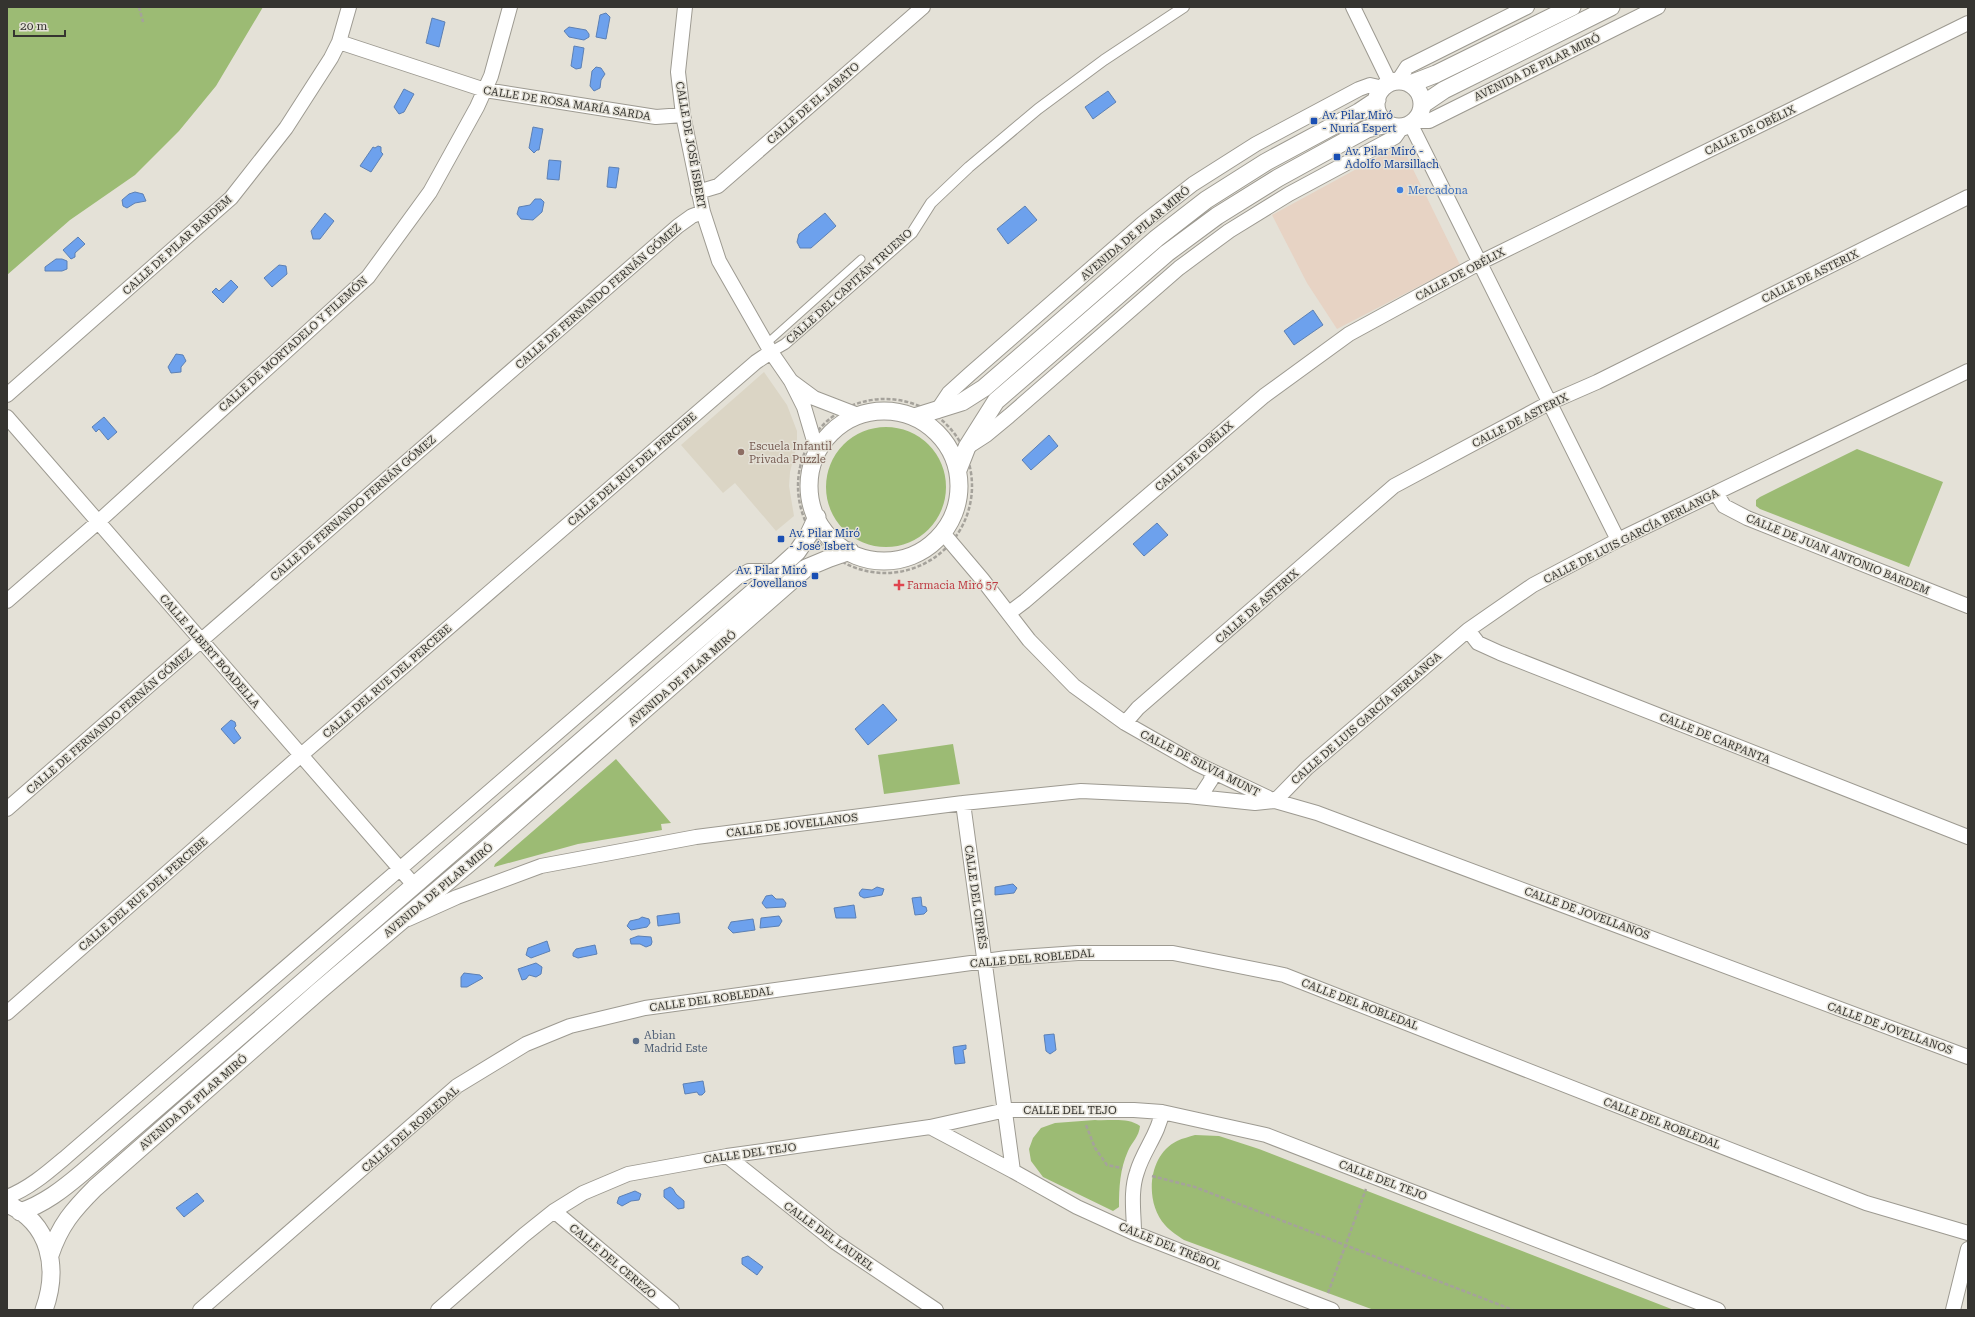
<svg xmlns="http://www.w3.org/2000/svg" width="1975" height="1317" font-family="'Roboto Serif',serif">
<style>
.commercial{fill:#e7d3c4}
.built{fill:#dbd5c5}
.green{fill:#9cbb74}
.water{fill:#6da1ed;stroke:#5c80b4}
.lines{fill:none;stroke-linecap:round;stroke-linejoin:round}
.service-casing{stroke:#9d9a91;stroke-width:9}
.pedestrian-casing{stroke:#9d9a91;stroke-width:12}
.minor-casing{stroke:#9d9a91;stroke-width:16}
.tertiary-casing{stroke:#9d9a91;stroke-width:19}
.path{stroke:#a5a29b;stroke-width:2.5;stroke-dasharray:4 2;stroke-linecap:butt}
.service{stroke:#fff;stroke-width:7}
.pedestrian{stroke:#fff;stroke-width:10}
.minor{stroke:#fff;stroke-width:14}
.tertiary{stroke:#fff;stroke-width:17}
.transit-dot{fill:#1a4fb4;stroke:#e4e1d7;stroke-width:1.5}
.shop-dot{fill:#3f7fe0;stroke:#e4e1d7;stroke-width:1.5}
.education-dot{fill:#8d6e63;stroke:#e4e1d7;stroke-width:1.5}
.health-dot{fill:#e0444e;stroke:#e4e1d7;stroke-width:1.5}
.service-dot{fill:#5c6f8a;stroke:#e4e1d7;stroke-width:1.5}
.labels{text-anchor:middle;stroke-width:3;stroke-linejoin:round;paint-order:stroke}
.street-label{font-size:11px;fill:#353430;stroke:#e4e1d7}
.transit-label{font-size:11px;fill:#164399;stroke:#e4e1d7;text-anchor:start}
.shop-label{font-size:11px;fill:#366cbe;stroke:#e4e1d7;text-anchor:start}
.education-label{font-size:11px;fill:#785e54;stroke:#e4e1d7;text-anchor:start}
.health-label{font-size:11px;fill:#be3a42;stroke:#e4e1d7;text-anchor:start}
.service-label{font-size:11px;fill:#4e5e75;stroke:#e4e1d7;text-anchor:start}
</style>
<rect width="100%" height="100%" fill="#e4e1d7"/>
<path class="commercial" d="M1395,148L1401,149L1407,157L1460,265L1337,329L1307,283L1272,215Z"/>
<path class="built" d="M764,372L787,405L797,431V445L790,472L789,486L794,516L776,531L735,483L723,493L681,445Z"/>
<path class="green" d="M7,7H263L216,86L179,131L135,175L70,220L7,275Z
M826 487a60 60 0 1 1 120 0a60 60 0 1 1-120 0Z
M1857,449L1943,482L1909,567L1760,509L1756,506V500L1760,497Z
M953,744L960,784L884,794L878,755Z
M616,759L671,823L661,824L662,830L578,844L494,867L495,864Z
M1095,1120C1110,1121 1128,1117 1140,1126C1139,1137 1132,1142 1128,1151C1120,1169 1119,1187 1119,1207L1113,1211L1043,1177L1031,1161L1029,1149L1033,1138L1041,1128L1055,1123Z
M1195,1135L1219,1136L1259,1149L1674,1310H1374L1184,1240C1178,1236 1170,1231 1165,1225C1144,1202 1148,1155 1177,1141C1183,1138 1189,1137 1195,1135Z"/>
<path class="water" d="M606,13L610,17L606,39L596,37L600,15Z
M432,18L445,22L439,47L426,43Z
M569,27L586,30L589,34V37L584,40L569,37L564,31Z
M574,46L584,48L581,68L576,69L571,66Z
M596,67L601,68L605,74L601,80L600,88L594,91L590,86L592,71Z
M404,89L414,94L404,112L399,114L394,107Z
M1108,91L1116,102L1093,119L1085,107Z
M533,127L543,129L539,150H537L534,153L529,148Z
M378,146L381,147V152L383,154L371,172L360,166L373,147L375,148Z
M549,160L561,161L559,180L547,179Z
M609,167L619,168L616,188L607,187Z
M135,192L143,194L146,201L135,203L127,208L123,206L122,200L129,194Z
M535,199H541L544,202L542,212L533,220L521,219L517,214L519,207L530,205Z
M1025,206L1037,220L1008,244L997,229Z
M325,213L334,221L320,239H313L311,231Z
M825,213L836,226L835,227L811,248H800L797,242L799,234Z
M78,237L85,244L75,253V257L71,259L63,250Z
M56,259H62L67,261V269L62,271H45V267Z
M279,265L286,266L287,274L272,287L264,278Z
M231,280L238,287L223,303L212,292L216,288L219,291Z
M1313,310L1323,325L1294,345L1284,331Z
M176,354L183,355L186,361L181,367V372L171,373L168,367Z
M104,417L117,432L108,440L99,429L96,432L92,427Z
M1049,435L1058,446L1031,470L1022,460Z
M1157,523L1168,535L1144,556L1133,544Z
M883,704L897,720L868,745L855,729Z
M231,720L235,722L236,726L234,728L241,738L234,744L221,729Z
M1013,884L1017,888L1014,893L995,895V887Z
M877,887L884,889L882,895L864,898L860,896L859,893L862,889L872,890Z
M772,895L776,899H783L786,903L785,907L766,908L762,903L766,896Z
M921,897L922,906L926,907L927,911L924,914L915,915L912,898Z
M854,905L856,918H836L834,908Z
M679,913L680,923L658,926L657,916Z
M779,916L782,921L779,926L760,928L761,918Z
M642,917L649,919L650,923L647,927L631,930L627,926L630,921L639,919Z
M753,919L755,930L733,933L728,928L731,922Z
M638,936L651,937L652,942L651,945L646,947L640,944H631L630,939Z
M547,941L550,951L531,958L526,955L528,948Z
M595,945L597,954L578,958L573,956V953L576,949Z
M536,963L542,967L541,974L536,977L529,975L526,979L522,980L518,969Z
M464,973L480,975L483,978L467,987H461V977Z
M1054,1034L1056,1050L1050,1054L1046,1051L1044,1035Z
M966,1045V1049L963,1050L965,1063L955,1064L953,1047Z
M703,1081L705,1092L702,1095H699L697,1092L685,1094L683,1084Z
M670,1187L673,1189L676,1194L684,1201V1208L678,1209L664,1197V1190Z
M635,1191L641,1194L639,1200L631,1201L622,1206L617,1203L619,1197Z
M197,1193L204,1201L184,1217L176,1208Z
M748,1256L763,1267L757,1275L742,1264V1258Z"/>
<g class="lines">
<defs>
<path id="service" d="M766,344L861,259"/>
<path id="pedestrian" d="M771,352L785,344L912,233L931,203L969,167L1038,109L1104,60L1184,7"/>
<path id="minor" d="M685,7L678,72L683,115L703,212L719,261L771,352L791,381
M1353,7L1390,83
M339,42L485,90L656,117L683,115
M1398,81L1407,67L1527,7
M1416,121H1429L1658,7
M1411,125L1618,540
M698,192L718,186L923,7
M7,395L231,198L286,128L331,58L339,42L349,7
M937,411L949,393L970,374L1143,223L1193,184L1256,144L1359,89L1370,85L1383,88
M7,417L414,885
M969,446L986,435L1009,416L1179,268L1229,231L1289,194L1395,137L1402,127
M817,451L804,407L791,381L814,398L858,415
M1716,493L1724,506L1747,518L1968,606
M943,533L982,579L1029,640L1074,686L1125,723L1197,764L1275,801L1317,813L1968,1057
M7,601L98,522L368,277L430,192L477,107L491,76L510,7
M1009,613L1025,601L1264,396L1349,334L1481,262L1968,23
M1468,630L1478,643L1500,653L1968,837
M1125,723L1138,708L1394,486L1549,403L1597,382L1968,197
M1200,797L1211,780L1212,771
M1275,801L1307,768L1468,630L1533,585L1618,540L1968,371
M963,803L1013,1171L1077,1207L1134,1233L1332,1310
M7,809L678,226L692,216L703,212
M408,919L457,897L541,866L696,837L963,803L1081,791L1188,796L1255,803L1275,801
M7,1013L300,756L756,362L771,352
M930,1127L1013,1171
M727,1156L835,1242L936,1310
M7,1197C30,1188 48,1172 67,1156L738,577L749,571H776
M554,1211L672,1310
M1134,1233C1134,1213 1130,1192 1137,1172C1143,1151 1159,1133 1162,1112
M200,1310L457,1086L526,1044L570,1026L645,1008L1007,958L1078,953H1173L1284,975L1866,1203L1968,1233
M438,1310L524,1235L554,1211L583,1193L628,1174L727,1156L930,1127L1006,1110H1134L1162,1112L1266,1135L1718,1310
M1953,1310L1968,1249"/>
<path id="tertiary" d="M1376 104a23 23 0 1 1 46 0a23 23 0 1 1-46 0Z
M1410,84L1436,74L1572,7
M1422,105L1444,90L1611,7
M809 486a75 75 0 1 1 150 0a75 75 0 1 1-150 0Z
M914,417L962,402L984,388L1157,238L1206,200L1266,162L1359,112L1377,100
M958,470L967,447L996,401L1167,253L1217,216L1278,178L1367,129L1387,124
M7,1204C51,1223 59,1269 44,1310
M20,1212C44,1204 63,1189 82,1173L752,593L797,552L808,536L817,517
M50,1255C60,1225 73,1210 95,1188L319,991L487,848L806,568L830,558L850,551"/>
</defs>
<use href="#service" class="service-casing"/>
<use href="#pedestrian" class="pedestrian-casing"/>
<use href="#minor" class="minor-casing"/>
<use href="#tertiary" class="tertiary-casing"/>
<path class="path" d="M139,7L143,22
M798 486a87 87 0 1 1 174 0a87 87 0 1 1-174 0Z
M1086,1125L1095,1148L1107,1165L1122,1168
M1152,1176L1195,1187L1513,1310
M1328,1293L1366,1189"/>
<use href="#service" class="service"/>
<use href="#pedestrian" class="pedestrian"/>
<use href="#minor" class="minor"/>
<use href="#tertiary" class="tertiary"/>
</g>
<g class="transit-dot">
<rect x="1310" y="117" width="8" height="8" rx="2"/>
<rect x="1333" y="153" width="8" height="8" rx="2"/>
<rect x="777" y="535" width="8" height="8" rx="2"/>
<rect x="811" y="572" width="8" height="8" rx="2"/>
</g>
<circle class="shop-dot" cx="1400" cy="190" r="4"/>
<circle class="education-dot" cx="741" cy="452" r="4"/>
<path class="health-dot" d="M897 579h4v4h4v4h-4v4h-4v-4h-4v-4h4z"/>
<circle class="service-dot" cx="636" cy="1041" r="4"/>
<g class="labels">
<g class="street-label">
<text transform="translate(1537 67) rotate(-26)" y="4">AVENIDA DE PILAR MIRÓ</text>
<text transform="translate(567 103) rotate(9)" y="4">CALLE DE ROSA MARÍA SARDA</text>
<text transform="translate(813 103) rotate(-41)" y="4">CALLE DE EL JABATO</text>
<text transform="translate(1750 130) rotate(-26)" y="4">CALLE DE OBÉLIX</text>
<text transform="translate(691 145) rotate(80)" y="4">CALLE DE JOSÉ ISBERT</text>
<text transform="translate(1135 233) rotate(-40)" y="4">AVENIDA DE PILAR MIRÓ</text>
<text transform="translate(177 245) rotate(-42)" y="4">CALLE DE PILAR BARDEM</text>
<text transform="translate(1460 274) rotate(-28)" y="4">CALLE DE OBÉLIX</text>
<text transform="translate(1810 276) rotate(-26)" y="4">CALLE DE ASTERIX</text>
<text transform="translate(849 286) rotate(-42)" y="4">CALLE DEL CAPITÁN TRUENO</text>
<text transform="translate(598 296) rotate(-41)" y="4">CALLE DE FERNANDO FERNÁN GÓMEZ</text>
<text transform="translate(293 344) rotate(-42)" y="4">CALLE DE MORTADELO Y FILEMÓN</text>
<text transform="translate(1520 420) rotate(-27)" y="4">CALLE DE ASTERIX</text>
<text transform="translate(1194 456) rotate(-41)" y="4">CALLE DE OBÉLIX</text>
<text transform="translate(632 469) rotate(-41)" y="4">CALLE DEL RUE DEL PERCEBE</text>
<text transform="translate(353 508) rotate(-41)" y="4">CALLE DE FERNANDO FERNÁN GÓMEZ</text>
<text transform="translate(1631 536) rotate(-27)" y="4">CALLE DE LUIS GARCÍA BERLANGA</text>
<text transform="translate(1838 554) rotate(22)" y="4">CALLE DE JUAN ANTONIO BARDEM</text>
<text transform="translate(1257 606) rotate(-41)" y="4">CALLE DE ASTERIX</text>
<text transform="translate(210 651) rotate(49)" y="4">CALLE ALBERT BOADELLA</text>
<text transform="translate(682 678) rotate(-41)" y="4">AVENIDA DE PILAR MIRÓ</text>
<text transform="translate(387 681) rotate(-41)" y="4">CALLE DEL RUE DEL PERCEBE</text>
<text transform="translate(1366 718) rotate(-41)" y="4">CALLE DE LUIS GARCÍA BERLANGA</text>
<text transform="translate(109 721) rotate(-41)" y="4">CALLE DE FERNANDO FERNÁN GÓMEZ</text>
<text transform="translate(1715 738) rotate(22)" y="4">CALLE DE CARPANTA</text>
<text transform="translate(1200 763) rotate(27)" y="4">CALLE DE SILVIA MUNT</text>
<text transform="translate(792 825) rotate(-7)" y="4">CALLE DE JOVELLANOS</text>
<text transform="translate(438 890) rotate(-40)" y="4">AVENIDA DE PILAR MIRÓ</text>
<text transform="translate(143 894) rotate(-41)" y="4">CALLE DEL RUE DEL PERCEBE</text>
<text transform="translate(976 897) rotate(82)" y="4">CALLE DEL CIPRÉS</text>
<text transform="translate(1587 913) rotate(20)" y="4">CALLE DE JOVELLANOS</text>
<text transform="translate(1032 958) rotate(-5)" y="4">CALLE DEL ROBLEDAL</text>
<text transform="translate(711 999) rotate(-8)" y="4">CALLE DEL ROBLEDAL</text>
<text transform="translate(1360 1004) rotate(21)" y="4">CALLE DEL ROBLEDAL</text>
<text transform="translate(1890 1028) rotate(20)" y="4">CALLE DE JOVELLANOS</text>
<text transform="translate(193 1102) rotate(-41)" y="4">AVENIDA DE PILAR MIRÓ</text>
<text x="1070" y="1114">CALLE DEL TEJO</text>
<text transform="translate(1662 1123) rotate(21)" y="4">CALLE DEL ROBLEDAL</text>
<text transform="translate(410 1129) rotate(-41)" y="4">CALLE DEL ROBLEDAL</text>
<text transform="translate(750 1153) rotate(-8)" y="4">CALLE DEL TEJO</text>
<text transform="translate(1383 1180) rotate(21)" y="4">CALLE DEL TEJO</text>
<text transform="translate(829 1236) rotate(36)" y="4">CALLE DEL LAUREL</text>
<text transform="translate(1170 1246) rotate(22)" y="4">CALLE DEL TRÉBOL</text>
<text transform="translate(613 1261) rotate(40)" y="4">CALLE DEL CEREZO</text>
</g>
<g class="transit-label">
<text x="1322" y="119">Av. Pilar Miró<tspan x="1322" dy="13">- Nuria Espert</tspan></text>
<text x="1345" y="155">Av. Pilar Miró -<tspan x="1345" dy="13">Adolfo Marsillach</tspan></text>
<text x="789" y="537">Av. Pilar Miró<tspan x="789" dy="13">- José Isbert</tspan></text>
<text x="807" y="574" text-anchor="end">Av. Pilar Miró<tspan x="807" dy="13">- Jovellanos</tspan></text>
</g>
<g class="shop-label">
<text x="1408" y="194">Mercadona</text>
</g>
<g class="education-label">
<text x="749" y="450">Escuela Infantil<tspan x="749" dy="13">Privada Puzzle</tspan></text>
</g>
<g class="health-label">
<text x="907" y="589">Farmacia Miró 57</text>
</g>
<g class="service-label">
<text x="644" y="1039">Abian<tspan x="644" dy="13">Madrid Este</tspan></text>
</g>
</g>
<rect width="1975" height="1317" fill="none" stroke="#353430" stroke-width="16"/>
<path d="M14 30v6h51v-6" fill="none" stroke="#353430" stroke-width="2"/>
<text x="20" y="30" font-size="12" fill="#353430" stroke="#e4e1d7" stroke-width="3" paint-order="stroke">20 m</text>
</svg>
